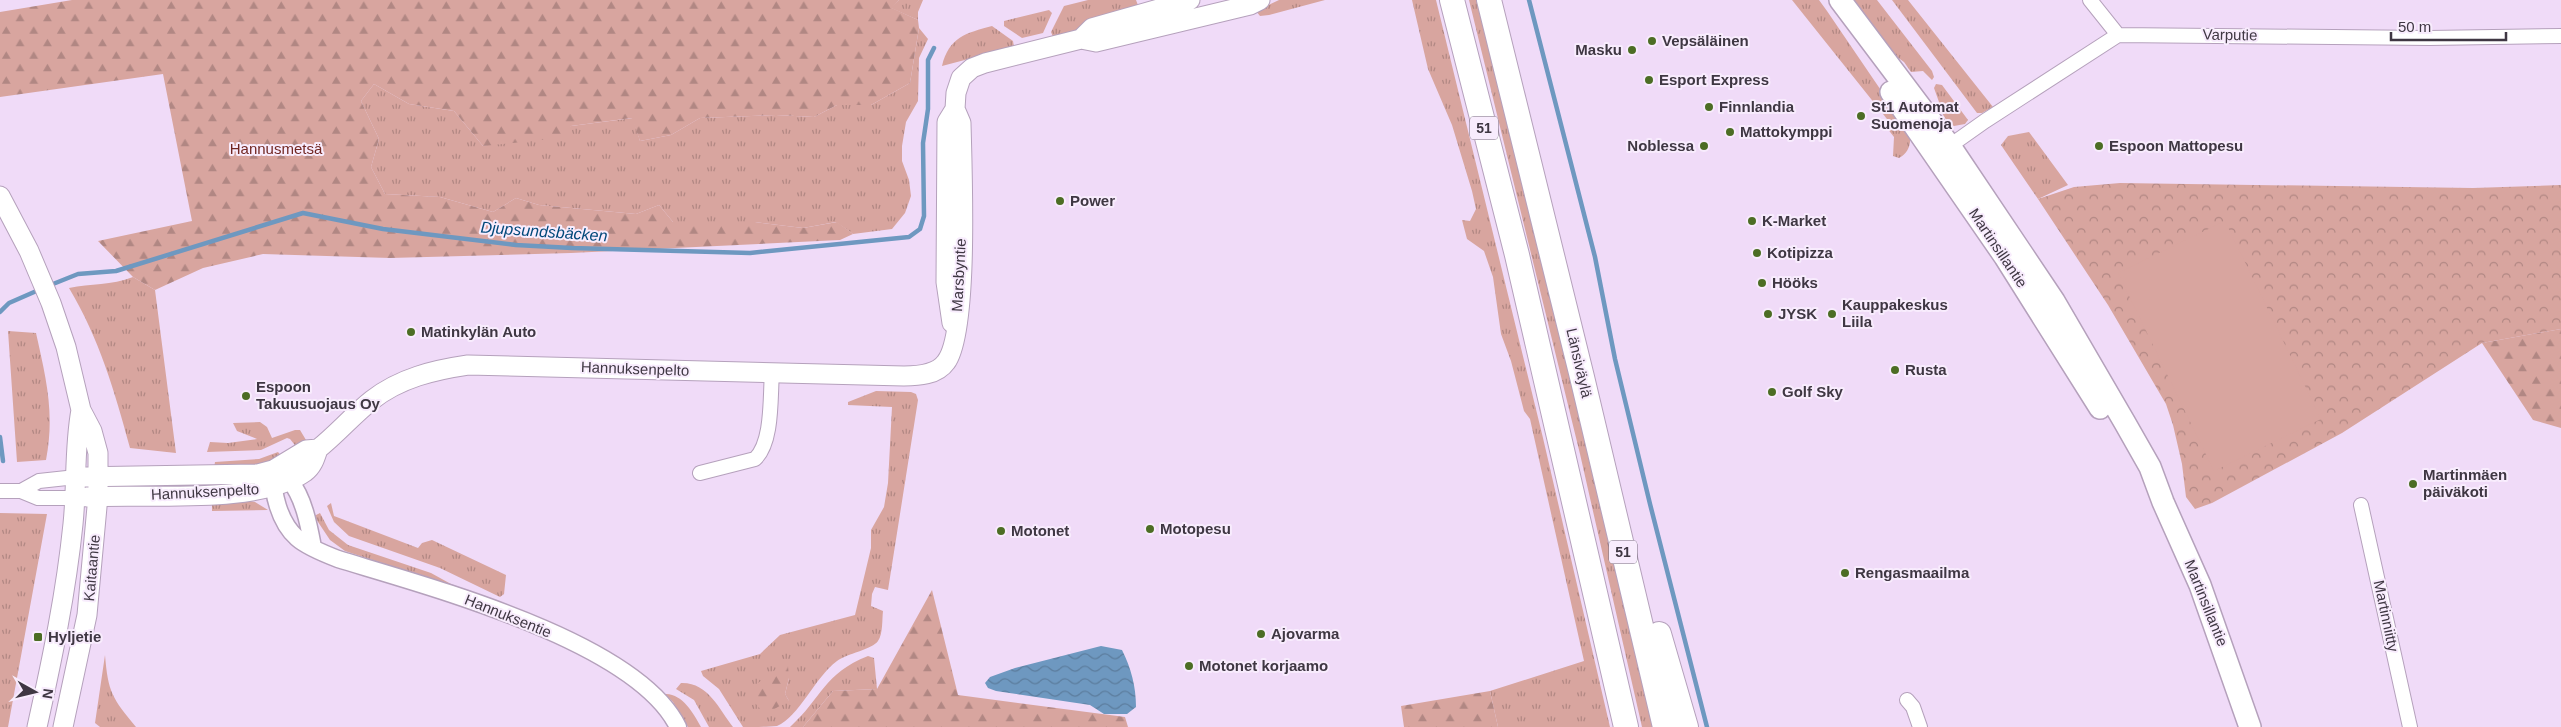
<svg xmlns="http://www.w3.org/2000/svg" width="2561" height="727" font-family="Helvetica,sans-serif">
<style>
.grass{fill:url(#grass-tufts);fill-rule:evenodd}
.forest{fill:url(#forest-firs)}
.park{fill:url(#park-crowns)}
.pitch{fill:#d8a59f}
.water{fill:url(#water-waves)}
.lines{fill:none;stroke-linecap:round;stroke-linejoin:round}
.stream{stroke:#6e98c0;stroke-width:4.5}
.minor-casing{stroke:#b5a1bc;stroke-width:16}
.tertiary-casing{stroke:#b5a1bc;stroke-width:19}
.secondary-casing{stroke:#b5a1bc;stroke-width:21}
.primary-casing{stroke:#b5a1bc;stroke-width:24}
.motorway-casing{stroke:#b5a1bc;stroke-width:26}
.minor{stroke:#fff;stroke-width:14}
.tertiary{stroke:#fff;stroke-width:16}
.secondary{stroke:#fff;stroke-width:19}
.primary{stroke:#fff;stroke-width:21}
.motorway{stroke:#fff;stroke-width:24}
.poi-dot{fill:#4c6d24;stroke:#f8ecfd;stroke-width:2}
.labels{text-anchor:middle;stroke-width:4;stroke-linejoin:round;paint-order:stroke}
.shield{fill:#f8ecfd;stroke:#766d7b;stroke-width:1}
.shield-label{font-size:14px;font-weight:bold;fill:#3f3743}
.street-label{font-size:15px;fill:#3f3743;stroke:#f8ecfd}
.poi-label{font-size:15px;font-weight:bold;fill:#3f3743;stroke:#f8ecfd;text-anchor:start}
.park-label{font-size:15px;fill:#712723;stroke:#f8ecfd}
.water-label{font-size:16px;font-style:italic;fill:#00487a;stroke:#f8ecfd}
</style>
<defs>
<pattern id="grass-tufts" width="24" height="20" patternUnits="userSpaceOnUse" patternTransform="scale(1.25)"><rect width="24" height="20" fill="#d8a59f"/><path d="M3 7l-1-3M5 7V3M7 7l1-3M15 17l-1-3M17 17v-4M19 17l1-3" fill="none" stroke="#b18783"/></pattern>
<pattern id="forest-firs" width="22" height="20" patternUnits="userSpaceOnUse" patternTransform="scale(1.25)"><rect width="22" height="20" fill="#d8a59f"/><path d="M5 1l3.5 6h-7zM16 11l3.5 6h-7z" fill="#b18783"/></pattern>
<pattern id="park-crowns" width="20" height="18" patternUnits="userSpaceOnUse" patternTransform="scale(1.25)"><rect width="20" height="18" fill="#d8a59f"/><path d="M2 6a3 3 0 1 1 6 0M12 15a3 3 0 1 1 6 0" fill="none" stroke="#b18783"/></pattern>
<pattern id="water-waves" width="16" height="10" patternUnits="userSpaceOnUse" patternTransform="scale(1.25)"><rect width="16" height="10" fill="#6e98c0"/><path d="M0 5q4-4 8 0t8 0" fill="none" stroke="#5c7d9e"/></pattern>
</defs>
<rect width="100%" height="100%" fill="#f0dbf8"/>
<path class="grass" d="M899,0H923L918,12V20L891,8Z
M1088,0H1136L1139,8L1101,19L1068,34L1053,37L1051,32L1064,6Z
M1279,0H1325L1269,15L1260,16L1256,11Z
M1412,0H1436L1543,438L1610,727H1498L1490,691L1584,661L1530,419L1524,411L1511,361L1501,334L1493,277L1484,251L1467,239L1462,220L1470,221L1476,209L1472,191L1452,125L1428,69Z
M1469,0H1479L1528,195L1653,727H1642L1580,454Z
M1792,0H1819L1827,11L1908,130C1913,141 1909,153 1899,158L1893,156L1894,137L1883,123L1887,119Z
M1847,0H1877L1932,71L1934,77L1932,80L1923,71L1911,72L1904,62L1886,49Z
M1892,0H1908L1993,107L1982,113H1977Z
M1049,10L1052,13L1043,33L1022,38L1004,26V21Z
M992,26L1013,41L1014,47L942,66C949,37 966,33 992,26Z
M919,28L928,39L919,58L918,101L906,122L902,146V161L909,180L911,196L905,213L892,229L853,234L836,222L803,228L755,222H673L659,205L636,214L539,205L516,198L493,212L440,197L385,194L371,167L379,139L361,101L374,84L409,104L454,111L483,146L571,126L633,118L640,141L671,135L700,118L776,115L814,117L837,105H871L910,83Z
M1936,84L1942,85L1968,120L1965,124L1954,126L1947,121L1937,105L1939,102L1934,88Z
M2029,132L2068,185L2038,199L2001,145L2008,136Z
M133,277L155,290L176,453L130,448C115,392 99,338 69,288C91,283 111,286 133,277Z
M8,331L36,333C46,378 55,413 46,460L17,462Z
M876,391L911,392L916,394L918,400L888,590L875,587L872,594L871,606L883,611C882,619 883,634 878,641C873,649 846,654 837,661C815,677 799,717 777,726C768,727 753,727 743,727L719,689L703,676L701,671L760,654L780,635L855,615L871,548V530L884,507L888,483L892,407L848,405V402ZM789,678L785,694L789,701L763,679Z
M260,422L267,427L272,438L295,430H300L306,440L303,446L298,449L290,439L287,438L261,450L207,452L210,442L228,443L257,439L237,431L233,423Z
M278,452L283,458L260,465L214,468L215,462L259,459Z
M244,500L255,502L268,510L212,511V504Z
M331,503L334,516L418,548L422,543L432,540L506,575L504,594L500,597L440,568L349,536L334,522L327,506Z
M0,513L47,514L8,727H0Z
M320,513L329,530L348,545L431,573L460,589L345,551L330,540L314,516Z
M105,655C108,692 112,698 136,727H100L95,723Z
M868,656L874,658L877,689L833,691L803,727H790C822,698 824,673 868,656Z
M681,683C708,682 719,709 733,727H709L694,700L676,689Z
M665,694C682,693 694,714 701,727H688L673,702Z"/>
<path class="forest" d="M72,0H899L892,8L918,20L919,28L910,83L871,105H837L814,117L776,115L700,118L671,135L640,141L632,118L571,126L560,138L483,146L454,111L409,104L374,84L361,101L379,139L371,167L385,194L440,197L493,212L516,198L539,205L636,214L659,205L673,222H755L803,228L837,222L853,234L840,240L571,253L390,258L263,254L203,268L155,290L133,277L98,241L192,221L163,74L0,97V12Z
M2561,329V428L2533,420L2482,343Z
M932,590L958,695L1125,717L1128,727H803L833,691L877,689Z
M788,666L789,678L785,694L789,701L765,714L755,703L750,689L779,667Z
M1490,691L1498,727H1404L1401,706Z"/>
<path class="park" d="M2120,183L2473,188L2561,185V329L2482,343L2342,433L2212,503L2195,509L2186,497L2182,464L2173,425L2166,404L2108,305L2038,199L2074,187Z"/>
<path class="pitch" d="M2225,221L2321,419L2214,471L2118,273Z"/>
<path class="water" d="M1101,646L1122,650C1131,668 1136,686 1136,707L1127,714H1104L1090,705L996,691L988,688L985,683L990,677L1015,668Z"/>
<g class="lines">
<path class="stream" d="M1529,0L1595,257L1615,359L1650,504L1707,727
M48,286L78,274L116,271L303,213L383,229L516,245L572,248L750,253L909,237L920,229L924,216L923,143L928,109V60L934,48
M0,312L9,303L41,289
M0,437L3,461"/>
<defs>
<path id="minor" d="M2090,0L2118,35
M1944,150L1985,121L2118,35L2429,38L2561,36
M700,473L755,459C773,442 770,397 772,373
M0,491H21L38,498H75
M21,491L39,481L76,477
M2361,505L2410,727
M1907,700L1913,707L1920,727"/>
<path id="tertiary" d="M313,547C309,526 304,498 290,481C286,476 278,473 273,470C272,492 279,522 297,538C307,547 325,554 338,559C426,586 636,641 678,727"/>
<path id="secondary" d="M1081,39L1092,28L1190,0
M0,196L29,251L51,303L66,347L81,410L92,431L98,453V496L87,615L63,727
M952,323L946,282L947,122L955,109L956,93L961,78L972,68L985,63L1081,39L1096,42L1250,5L1260,0
M76,477L258,474L273,470L306,450L318,449C337,434 353,415 372,400C400,378 434,370 468,365L904,376C918,376 937,375 946,362C969,332 962,167 961,123L955,109
M87,497C147,493 257,506 305,472C313,466 315,458 318,449
M37,727C52,660 66,593 73,524C77,486 74,448 81,410"/>
<path id="primary" d="M1840,0L1950,146L2054,301L2125,423L2150,467L2163,502L2200,585L2250,727
M1891,92L2005,257L2100,408"/>
<path id="motorway" d="M1452,0L1517,255L1626,727
M1489,0L1582,377L1665,727
M1659,634L1686,727"/>
</defs>
<use href="#minor" class="minor-casing"/>
<use href="#tertiary" class="tertiary-casing"/>
<use href="#secondary" class="secondary-casing"/>
<use href="#primary" class="primary-casing"/>
<use href="#motorway" class="motorway-casing"/>
<use href="#minor" class="minor"/>
<use href="#tertiary" class="tertiary"/>
<use href="#secondary" class="secondary"/>
<use href="#primary" class="primary"/>
<use href="#motorway" class="motorway"/>
</g>
<g class="poi-dot">
<circle cx="1652" cy="41" r="5"/>
<circle cx="1632" cy="50" r="5"/>
<circle cx="1649" cy="80" r="5"/>
<circle cx="1709" cy="107" r="5"/>
<circle cx="1861" cy="116" r="5"/>
<circle cx="1730" cy="132" r="5"/>
<circle cx="1704" cy="146" r="5"/>
<circle cx="2099" cy="146" r="5"/>
<circle cx="1060" cy="201" r="5"/>
<circle cx="1752" cy="221" r="5"/>
<circle cx="1757" cy="253" r="5"/>
<circle cx="1762" cy="283" r="5"/>
<circle cx="1768" cy="314" r="5"/>
<circle cx="1832" cy="314" r="5"/>
<circle cx="411" cy="332" r="5"/>
<circle cx="1895" cy="370" r="5"/>
<circle cx="1772" cy="392" r="5"/>
<circle cx="246" cy="396" r="5"/>
<circle cx="2413" cy="484" r="5"/>
<circle cx="1150" cy="529" r="5"/>
<circle cx="1001" cy="531" r="5"/>
<circle cx="1845" cy="573" r="5"/>
<circle cx="1261" cy="634" r="5"/>
<rect x="33" y="632" width="10" height="10" rx="2.5"/>
<circle cx="1189" cy="666" r="5"/>
</g>
<g class="labels">
<g class="shield">
<rect x="1470" y="116.5" width="28" height="23" rx="4"/>
<rect x="1609" y="540.5" width="28" height="23" rx="4"/>
</g>
<g class="shield-label">
<text x="1484" y="133">51</text>
<text x="1623" y="557">51</text>
</g>
<g class="street-label">
<text transform="translate(2230 35) rotate(1)" y="5">Varputie</text>
<text transform="translate(1998 248) rotate(56)" y="5">Martinsillantie</text>
<text transform="translate(959 275) rotate(-87)" y="5">Marsbyntie</text>
<text transform="translate(1579 363) rotate(77)" y="5">Länsiväylä</text>
<text transform="translate(635 369) rotate(2)" y="5">Hannuksenpelto</text>
<text transform="translate(205 492) rotate(-3)" y="5">Hannuksenpelto</text>
<text transform="translate(92 568) rotate(-85)" y="5">Kaitaantie</text>
<text transform="translate(2206 603) rotate(68)" y="5">Martinsillantie</text>
<text transform="translate(508 616) rotate(22)" y="5">Hannuksentie</text>
<text transform="translate(2386 616) rotate(78)" y="5">Martinniitty</text>
</g>
<g class="poi-label">
<text x="1662" y="46">Vepsäläinen</text>
<text x="1622" y="55" text-anchor="end">Masku</text>
<text x="1659" y="85">Esport Express</text>
<text x="1719" y="112">Finnlandia</text>
<text x="1871" y="112">St1 Automat<tspan x="1871" dy="17">Suomenoja</tspan></text>
<text x="1740" y="137">Mattokymppi</text>
<text x="1694" y="151" text-anchor="end">Noblessa</text>
<text x="2109" y="151">Espoon Mattopesu</text>
<text x="1070" y="206">Power</text>
<text x="1762" y="226">K-Market</text>
<text x="1767" y="258">Kotipizza</text>
<text x="1772" y="288">Hööks</text>
<text x="1842" y="310">Kauppakeskus<tspan x="1842" dy="17">Liila</tspan></text>
<text x="1778" y="319">JYSK</text>
<text x="421" y="337">Matinkylän Auto</text>
<text x="1905" y="375">Rusta</text>
<text x="256" y="392">Espoon<tspan x="256" dy="17">Takuusuojaus Oy</tspan></text>
<text x="1782" y="397">Golf Sky</text>
<text x="2423" y="480">Martinmäen<tspan x="2423" dy="17">päiväkoti</tspan></text>
<text x="1160" y="534">Motopesu</text>
<text x="1011" y="536">Motonet</text>
<text x="1855" y="578">Rengasmaailma</text>
<text x="1271" y="639">Ajovarma</text>
<text x="48" y="642">Hyljetie</text>
<text x="1199" y="671">Motonet korjaamo</text>
</g>
<g class="park-label">
<text x="276" y="154">Hannusmetsä</text>
</g>
<g class="water-label">
<text transform="translate(544 231) rotate(4)" y="6">Djupsundsbäcken</text>
</g>
</g>
<g transform="translate(35 692) rotate(98)" stroke="#f8ecfd" stroke-width="4" paint-order="stroke">
<path d="M0-4L9 19L0 12L-9 19Z" fill="#3f3743"/>
<text y="-8" font-size="14" font-weight="bold" text-anchor="middle" fill="#3f3743">N</text>
</g>
<path d="M2391 32v8h115v-8" fill="none" stroke="#3f3743" stroke-width="2.5"/>
<text x="2398" y="32" font-size="15" fill="#3f3743" stroke="#f8ecfd" stroke-width="4" paint-order="stroke">50 m</text>
</svg>
